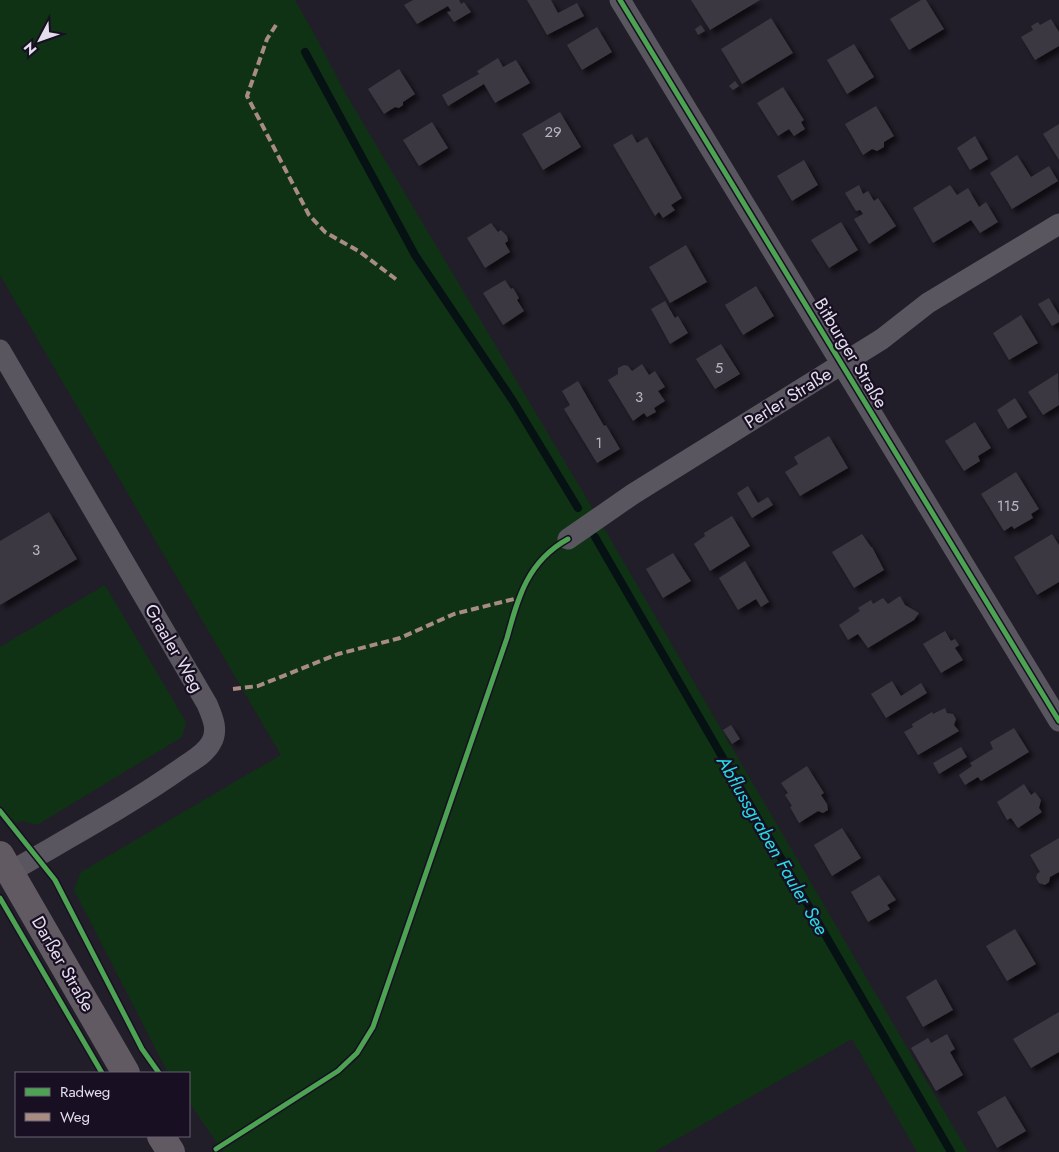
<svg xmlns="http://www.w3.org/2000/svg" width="1059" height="1152" font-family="Jost,sans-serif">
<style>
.green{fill:#0f3214}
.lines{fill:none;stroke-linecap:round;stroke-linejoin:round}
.stream{stroke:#061113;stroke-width:8}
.building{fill:#3b3842;filter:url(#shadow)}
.minor{stroke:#59565f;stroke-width:21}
.secondary{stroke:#625a62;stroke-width:28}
.quiet{stroke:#a88b81;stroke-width:4;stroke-dasharray:8 4;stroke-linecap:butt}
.cycleway-casing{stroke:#180f23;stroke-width:8}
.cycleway{stroke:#4ca352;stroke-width:5}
.labels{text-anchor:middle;stroke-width:4.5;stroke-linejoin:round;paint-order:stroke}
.number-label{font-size:15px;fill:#b9b4c2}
.street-label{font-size:18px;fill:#e3deec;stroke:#180f23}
.water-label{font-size:19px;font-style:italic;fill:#27dbe5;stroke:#180f23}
</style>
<defs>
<filter id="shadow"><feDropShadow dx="4.5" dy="4.5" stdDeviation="2.5" flood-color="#0009"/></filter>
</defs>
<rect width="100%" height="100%" fill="#221e29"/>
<path class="green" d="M0,0H295L317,39L344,91L584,494L968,1152H917L852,1039L654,1152H223L189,1102V1073H169L166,1069L74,890L81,872L281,755L0,275Z
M105,585L186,722L182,737L37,825L23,821L15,823L0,805V647Z"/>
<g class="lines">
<path class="stream" d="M305,52L415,255L513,401L578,508
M595,537L951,1152"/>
</g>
<path class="building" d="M413,0H459L461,4L464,2L471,12L454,22L447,12L451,11L448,6L417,24L404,5Z
M527,0H551L558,13L577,3L584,16L547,35Z
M691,0H760L710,30Z
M921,0H926L944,29L909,50L890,19Z
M771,18L793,53L742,84L721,49Z
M1051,19L1059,32V46L1035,60L1021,37L1033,30L1031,26L1038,22L1040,25Z
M701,25L705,31L698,35L695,29Z
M597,27L612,52L582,70L567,45Z
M854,44L874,77L847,94L827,60Z
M498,58L503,67L516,60L530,83L495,103L484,84L448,106L442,95L479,74L477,71Z
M399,69L415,94L403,102V105L399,108L395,107L384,114L368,89Z
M735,81L739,86L733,90L729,86Z
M783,87L804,120L801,122L805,129L794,136L789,129L778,136L757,103Z
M876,106L894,136L884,142V147L877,151L872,149L863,155L845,124Z
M560,112L581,147L543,170L522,134Z
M432,122L448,148L419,166L403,140Z
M1059,124V160L1043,134Z
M632,134L637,143L647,137L682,198L671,205L675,210L663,218L659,212L655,216L613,145Z
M975,136L988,159L970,170L957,148Z
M1017,155L1031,177L1049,166L1058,181L1012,209L990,173Z
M804,160L818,185L792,201L777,176Z
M859,185L863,194L868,191L874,201L878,198L896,226L869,244L854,219L863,214L860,210L856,211L845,193Z
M950,185L957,195L968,188L979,207L986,202L998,222L980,233L971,220L933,243L913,208Z
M841,222L858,250L829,268L811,240Z
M491,223L498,232L501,230L507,236L508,241L505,243L510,252L485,268L467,238Z
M686,245L707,282L670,303L649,267Z
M505,280L511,289L513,288L519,298L517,300L524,311L503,325L483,293Z
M756,286L774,316L743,335L725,305Z
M1049,298L1059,315V322L1052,326L1038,304Z
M665,301L675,318L678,316L688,333L670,344L651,309Z
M1021,315L1038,343L1009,360L993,333Z
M721,344L740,374L715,389L696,359Z
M642,364L649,375L655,371L665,387L658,391L665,401L654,408L656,412L647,417L644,413L633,421L608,380L618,374V368L624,365L628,366L632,371Z
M1058,373L1059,405L1043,415L1028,392Z
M578,381L604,426L606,425L620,449L597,463L564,409L570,405L562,391Z
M1015,398L1027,417L1008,429L997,410Z
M975,422L991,448L978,456L980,461L964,471L945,441Z
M829,436L848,468L800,496L785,472L798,464L794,457Z
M1016,472L1039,509L1031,514L1033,518L1014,529L1012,526L1004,531L981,494Z
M748,486L758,503L768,497L773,505L752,518L737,493Z
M49,512L77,559L0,605V541Z
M732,516L750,546L710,571L694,544L705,536L704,533Z
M862,534L871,547H872L884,570L854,588L832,552Z
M1052,534L1059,545V582L1037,595L1014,557Z
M673,553L691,581L663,598L646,569Z
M745,561L769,602L761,607L756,599L738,610L719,578Z
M900,596L905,605L919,613L914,620L868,648L858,634L848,640L839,625L860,611L858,608L871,600L873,604L883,598L888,604Z
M945,631L951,641L955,639L959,645L955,648L963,660L941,673L923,644Z
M892,681L901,696L921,683L927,693L886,718L871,694Z
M945,708L947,713L953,714L956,719L954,725L959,731L918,755L904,732L913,727L912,724L932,712L933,714Z
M731,725L740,739L732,744L723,730Z
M1014,728L1029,752L981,781L978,777L965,785L959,775L972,766L970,763L993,749L990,742Z
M961,747L967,757L939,774L933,763Z
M807,766L824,793L821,795L827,804L828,810L823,813L818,811L799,823L790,807L792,806L785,795L788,793L781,783Z
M1024,784L1031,795L1035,792L1041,800L1039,808L1042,812L1018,828L1011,818L1007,820L997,802Z
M842,828L861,858L832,876L814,845Z
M1059,838V872L1050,877L1049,882L1045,885L1039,883L1036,878L1037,874L1040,872L1030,855Z
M879,875L896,900L887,905L890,909L868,922L851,892Z
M1015,929L1036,964L1007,981L986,946Z
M936,979L953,1010L923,1027L906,997Z
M1059,1012V1052L1031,1068L1013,1039Z
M947,1034L955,1049L950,1052L963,1075L936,1091L911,1048L928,1038L931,1043Z
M1005,1096L1026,1131L997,1148L977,1112Z"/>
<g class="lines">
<path class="minor" d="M620,0L1059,721
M0,350L207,704C212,716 219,730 211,743C205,754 193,760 183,767C128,806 68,838 10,872
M568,539L633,494L882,339L928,303L1059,224"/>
<path class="secondary" d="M0,855L126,1073
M161,1136L171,1152"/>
<path class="quiet" d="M276,25L267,39L247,96L309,215L325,232L360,252L397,280
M233,689L258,686L338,654L400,638L454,614L518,598"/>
<defs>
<path id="cycleway" d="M620,0L1059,721
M0,811L55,880L142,1049L159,1073
M0,898L102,1073
M216,1149L338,1071L357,1053L373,1027L507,638C518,597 528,561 568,539"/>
</defs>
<use href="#cycleway" class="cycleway-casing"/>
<use href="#cycleway" class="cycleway"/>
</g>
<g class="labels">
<g class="number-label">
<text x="553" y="137">29</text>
<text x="719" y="373">5</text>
<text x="639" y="402">3</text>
<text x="599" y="448">1</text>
<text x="1008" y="511">115</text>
<text x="36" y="555">3</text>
</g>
<g class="street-label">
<text transform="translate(851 353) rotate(59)" y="6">Bitburger Straße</text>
<text transform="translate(788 398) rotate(-32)" y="6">Perler Straße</text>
<text transform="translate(174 648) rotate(60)" y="6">Graaler Weg</text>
<text transform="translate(63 964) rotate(60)" y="6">Darßer Straße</text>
</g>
<g class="water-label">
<text transform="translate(773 845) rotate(60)" y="7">Abflussgraben Fauler See</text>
</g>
</g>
<rect x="15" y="1072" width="175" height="65" fill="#180f23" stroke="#696273"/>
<rect x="25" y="1088" width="25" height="8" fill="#4ca352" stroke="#696273"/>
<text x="60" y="1097" font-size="15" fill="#e3deec">Radweg</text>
<rect x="25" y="1113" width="25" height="8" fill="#a88b81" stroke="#696273"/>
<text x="60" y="1122" font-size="15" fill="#e3deec">Weg</text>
<g transform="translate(40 40) rotate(229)" stroke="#180f23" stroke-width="4" paint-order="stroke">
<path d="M0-4L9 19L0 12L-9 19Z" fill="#e3deec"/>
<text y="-8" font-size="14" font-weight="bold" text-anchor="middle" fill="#e3deec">N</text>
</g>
</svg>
